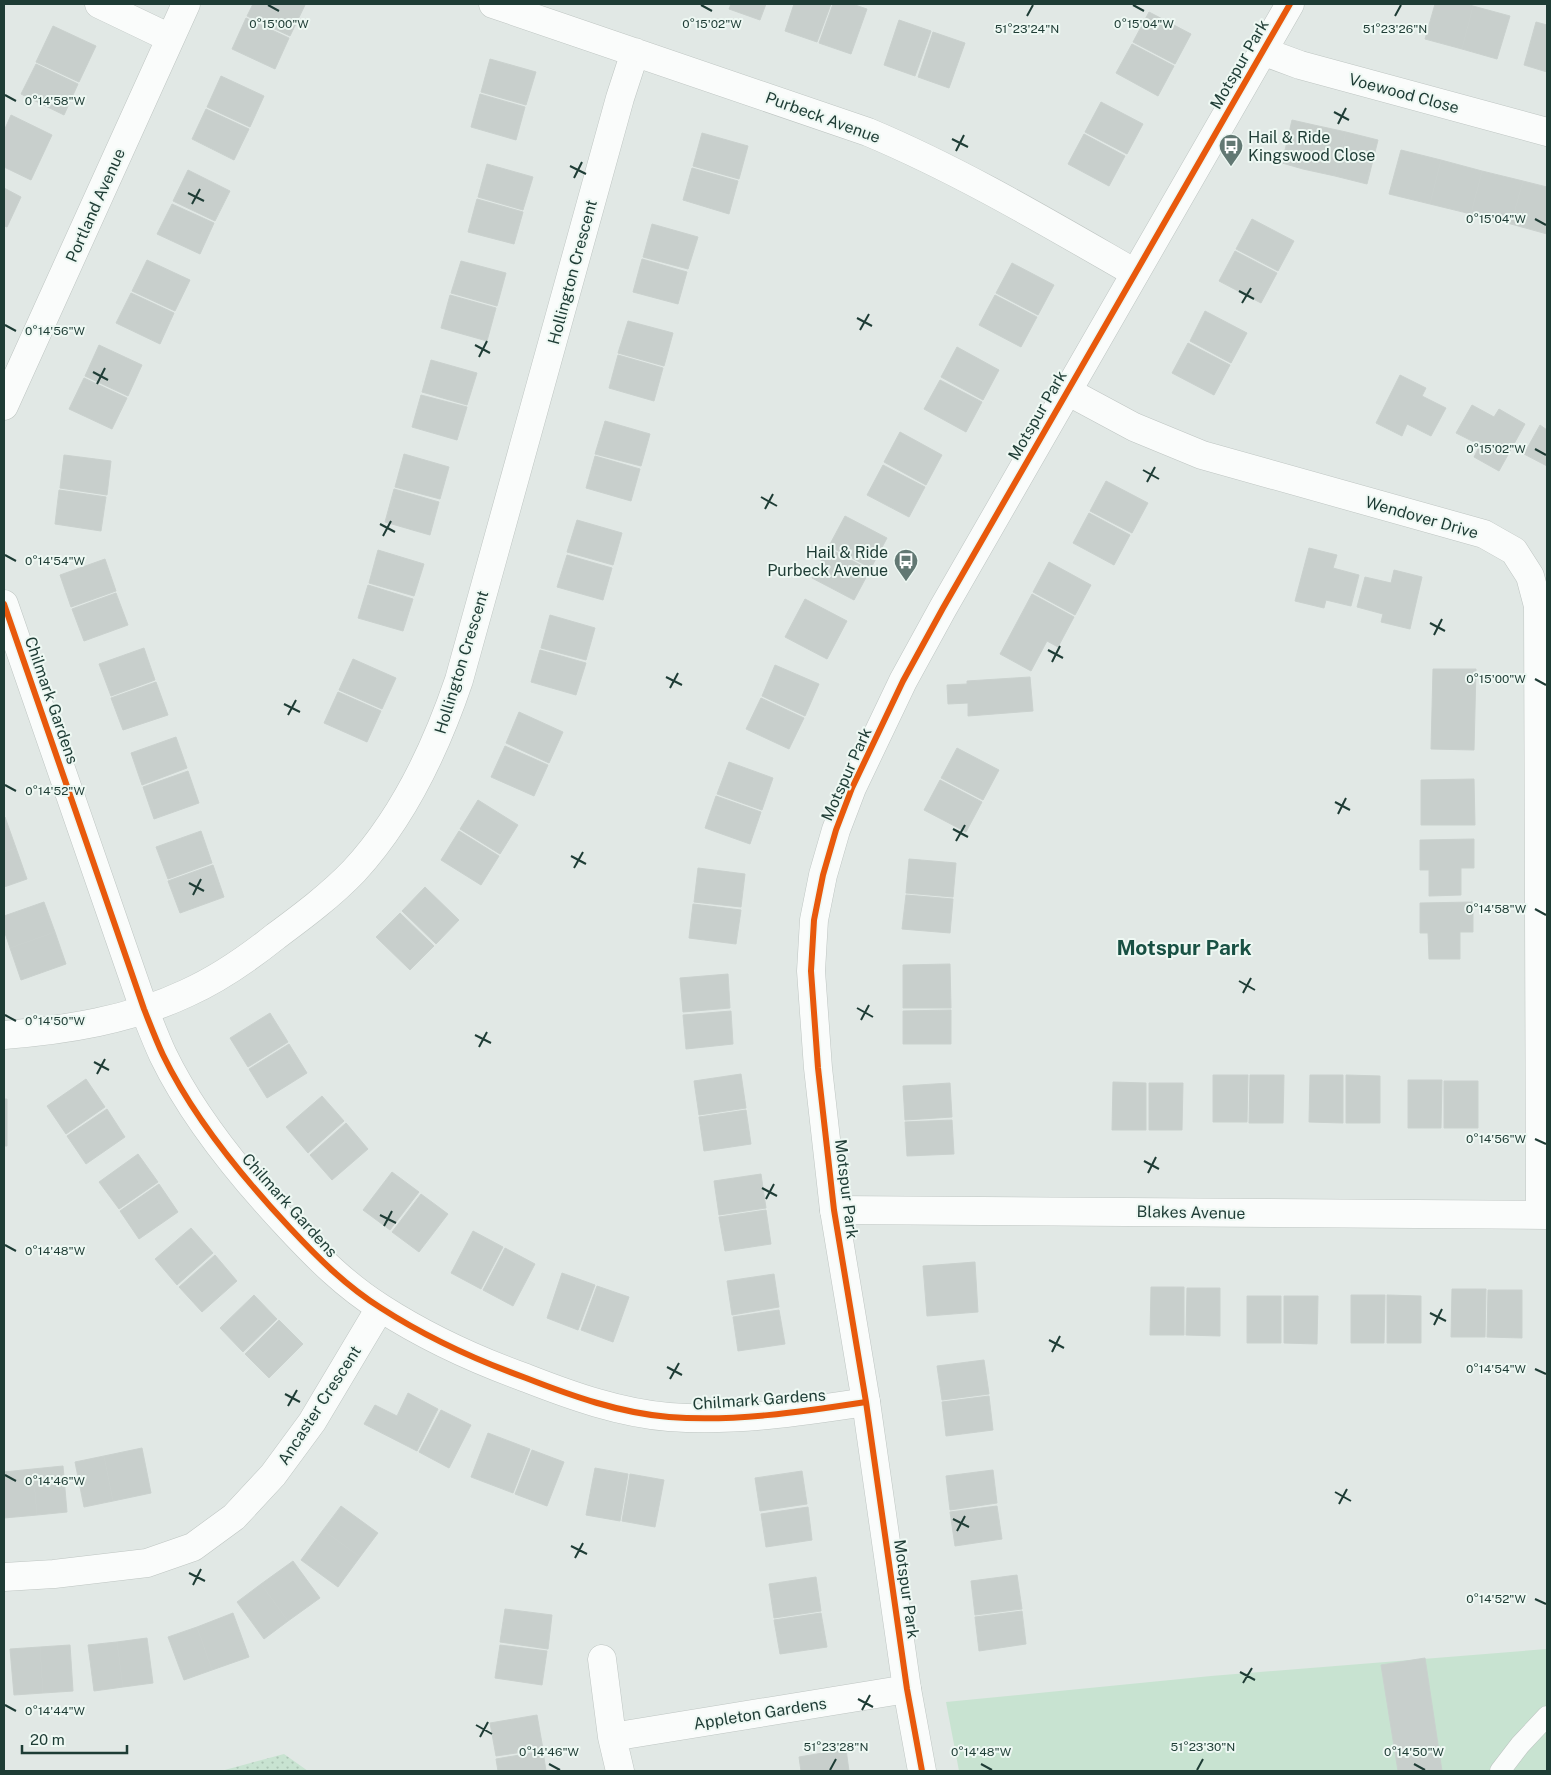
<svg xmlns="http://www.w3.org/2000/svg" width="1551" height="1775" font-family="'Public Sans',sans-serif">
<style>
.grass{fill:url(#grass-dots)}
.garden{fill:#c8e3d1}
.building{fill:#c8cfcc;stroke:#cad1ce}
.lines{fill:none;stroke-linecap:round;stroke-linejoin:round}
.service-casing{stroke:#bec5c2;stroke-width:21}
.minor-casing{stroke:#bec5c2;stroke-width:29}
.tertiary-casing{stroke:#bec5c2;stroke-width:29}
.service{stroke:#fafcfb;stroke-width:20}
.minor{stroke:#fafcfb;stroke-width:28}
.tertiary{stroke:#fafcfb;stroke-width:28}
.cycleway-casing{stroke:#eef8f3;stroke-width:9}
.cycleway{stroke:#e8590c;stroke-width:6}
.ticks{fill:none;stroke:#1e3c35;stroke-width:2}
.labels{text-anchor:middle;stroke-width:4;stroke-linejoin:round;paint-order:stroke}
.street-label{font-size:16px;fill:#1e3c35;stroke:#eef8f3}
.poi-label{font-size:16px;fill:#1e3c35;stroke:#eef8f3;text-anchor:start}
.district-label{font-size:21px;font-weight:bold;fill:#185043;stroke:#eef8f3}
.ticks-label{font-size:12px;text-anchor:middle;fill:#1e3c35;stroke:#eef8f3;stroke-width:4;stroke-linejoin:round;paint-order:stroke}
</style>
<defs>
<pattern id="grass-dots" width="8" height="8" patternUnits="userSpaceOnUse" patternTransform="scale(1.25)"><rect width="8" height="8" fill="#c8e3d1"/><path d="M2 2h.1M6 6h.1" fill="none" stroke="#abc4b4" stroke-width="1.8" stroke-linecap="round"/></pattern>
</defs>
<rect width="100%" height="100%" fill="#e1e8e5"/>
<path class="grass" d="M284,1754L308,1771H221Z"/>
<path class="garden" d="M1547,1649V1771H959L946,1702L1211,1676Z"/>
<path class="building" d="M253,4H301L305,5L290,36L247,16Z
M731,4H766L760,20L729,9Z
M794,4H831L817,42L785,31Z
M833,4H852L867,9L851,54L819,43Z
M1435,4H1466L1473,6L1462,49L1425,39Z
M1473,6L1510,16L1497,59L1462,49Z
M1149,12L1191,34L1175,64L1133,42Z
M246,18L289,38L275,69L232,49Z
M899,20L931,31L915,76L884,65Z
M1536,22L1547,25V72L1524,65Z
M53,26L96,46L79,82L36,62Z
M933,32L965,43L949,88L918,77Z
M1132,44L1174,66L1158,96L1116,73Z
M490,59L536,72L526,105L481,92Z
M36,64L78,84L64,115L21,94Z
M221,76L264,96L250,127L207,107Z
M480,94L525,107L516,140L471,127Z
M1101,102L1143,124L1127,154L1085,132Z
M206,109L249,129L234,160L192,139Z
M11,115L52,135L31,180L4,167V131Z
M1292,120L1314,125L1303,169L1282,163Z
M1314,125L1346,132L1335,176L1303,169Z
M1346,132L1378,140L1367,184L1335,176Z
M702,133L748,146L739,179L693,166Z
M1084,134L1125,156L1109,186L1068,164Z
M1401,150L1441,160L1430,204L1389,194Z
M1441,160L1482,171L1471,214L1430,204Z
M487,164L533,177L523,210L478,197Z
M692,168L738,181L729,214L683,200Z
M188,170L230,191L215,221L173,201Z
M1482,171L1523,181L1511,224L1471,214Z
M1523,181L1547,187V234L1511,224Z
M4,188L21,197L7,227L4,226Z
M477,199L523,212L514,244L468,232Z
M172,204L214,223L200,254L157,234Z
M1252,219L1294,241L1278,271L1236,249Z
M652,224L698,237L688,269L643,257Z
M1235,251L1277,273L1261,303L1219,281Z
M642,259L687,272L678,304L633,292Z
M147,260L190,280L175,311L132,291Z
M461,261L506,273L497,306L451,293Z
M1012,263L1054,285L1038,315L996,293Z
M131,293L174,313L160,344L116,323Z
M450,295L496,308L487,341L441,328Z
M995,295L1037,317L1021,347L979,325Z
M1205,311L1247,333L1231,363L1190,341Z
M628,321L673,333L664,366L618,353Z
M1188,343L1230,365L1214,395L1172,373Z
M99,345L142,365L128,396L85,376Z
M957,347L999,370L983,400L941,377Z
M618,355L663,368L654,401L609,388Z
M431,360L477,373L467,405L422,392Z
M1400,375L1426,388L1422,396L1446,408L1431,436L1407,424L1402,436L1376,423Z
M84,378L127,398L112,429L69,409Z
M940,380L982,402L966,432L924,409Z
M421,395L467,407L457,440L412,427Z
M1472,405L1494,417L1499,409L1525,424L1499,471L1474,457L1480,445L1456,433Z
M605,421L650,434L641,466L595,454Z
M1540,425L1547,430V466L1524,454Z
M900,432L942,455L926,485L884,462Z
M404,454L449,467L440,499L395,487Z
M64,455L111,461L107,495L60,488Z
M595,456L640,469L631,501L586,488Z
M883,465L925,487L909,517L867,495Z
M1106,481L1148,503L1132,533L1090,511Z
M394,489L439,502L430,535L385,522Z
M59,490L106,497L101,531L55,524Z
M1089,513L1130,535L1114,565L1073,543Z
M845,516L887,538L871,568L829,546Z
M577,520L622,533L613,565L567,552Z
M828,548L870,570L854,600L812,578Z
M1309,548L1337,555L1333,568L1359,575L1351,606L1326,600L1324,608L1295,601Z
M378,550L424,564L414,596L369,583Z
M567,555L612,568L603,600L557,587Z
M105,559L116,591L71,607L60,575Z
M1049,562L1091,585L1075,615L1033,592Z
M1394,570L1422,577L1410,629L1381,622L1383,614L1357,607L1365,577L1391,583Z
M368,585L413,599L403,631L358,618Z
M116,593L128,625L84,641L72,609Z
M1032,594L1074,617L1058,647L1047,641L1031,671L1000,654Z
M805,599L847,621L827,659L785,637Z
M550,615L595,628L586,660L541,648Z
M144,648L155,680L111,696L99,664Z
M540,650L586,663L576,695L531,682Z
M353,659L396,678L382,709L339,690Z
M775,665L819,684L805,716L762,696Z
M1433,669H1476L1474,750L1431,749Z
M1030,677L1033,711L968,716V703L948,704L947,685L967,684V681Z
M156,682L168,715L123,730L111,698Z
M338,692L381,711L367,742L324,723Z
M761,698L804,718L789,749L746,729Z
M519,712L563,732L549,763L506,743Z
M176,737L187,768L142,785L131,753Z
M505,746L548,765L534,796L491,777Z
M957,748L999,770L983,800L941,778Z
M729,762L773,778L762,810L717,794Z
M188,771L199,803L154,819L143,787Z
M1474,779L1475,825H1421V780Z
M940,780L982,802L966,832L924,810Z
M716,796L761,812L750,844L705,828Z
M478,800L518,825L500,854L460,829Z
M5,817L16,848L4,852V818Z
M201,831L212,863L168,879L156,847Z
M459,831L499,856L481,885L441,860Z
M1474,839V868H1461V895L1429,896V870H1420V840Z
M16,848L27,879L4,887V852Z
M909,859L956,863L953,897L906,893Z
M213,865L224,897L180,913L168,881Z
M698,868L745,874L741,907L694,902Z
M425,887L459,920L436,944L402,911Z
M906,895L953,899L950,933L902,929Z
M44,902L55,932L10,948L4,930V916Z
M1473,902V932H1460V959H1429L1428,933H1420V903Z
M693,904L741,910L736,944L689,938Z
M400,913L434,946L410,970L376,937Z
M55,932L66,964L21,980L10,948Z
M950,964L951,1008H903V965Z
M728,974L730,1008L683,1012L680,978Z
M951,1010V1044H903V1011Z
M731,1011L733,1044L686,1049L683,1015Z
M270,1013L288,1042L248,1067L230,1038Z
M289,1044L307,1073L267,1098L249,1069Z
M741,1074L746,1108L699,1115L694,1081Z
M1213,1075H1248L1247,1122H1213Z
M1250,1075H1284L1283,1123H1249Z
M1310,1075H1343V1123L1309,1122Z
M1346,1075L1380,1076V1123H1346Z
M86,1079L105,1107L66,1134L47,1106Z
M1408,1080H1442L1441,1128H1408Z
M1444,1081H1478V1128H1444Z
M1113,1082L1146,1083V1130H1112Z
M950,1083L952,1117L905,1120L903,1086Z
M1149,1083H1183L1182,1130H1149Z
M322,1096L344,1121L308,1153L286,1127Z
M4,1099H7V1146H4Z
M107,1109L125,1137L86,1164L67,1136Z
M746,1110L751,1144L704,1151L699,1117Z
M952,1120L954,1154L907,1156L905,1122Z
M346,1123L368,1149L332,1180L310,1155Z
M138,1154L158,1182L119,1209L99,1182Z
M392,1172L419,1192L390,1230L363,1210Z
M761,1174L766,1208L719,1215L714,1181Z
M159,1184L178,1212L139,1239L120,1211Z
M421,1194L448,1214L419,1252L392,1232Z
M766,1210L771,1244L725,1251L719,1217Z
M191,1228L213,1253L177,1285L155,1259Z
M473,1231L503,1247L481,1289L451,1273Z
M505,1248L535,1264L513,1306L483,1290Z
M215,1255L237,1281L202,1312L179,1287Z
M975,1262L978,1312L927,1316L923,1266Z
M562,1273L595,1285L578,1330L547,1318Z
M774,1274L779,1307L732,1315L727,1281Z
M597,1286L629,1297L613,1342L581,1330Z
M1151,1287H1184V1335H1150Z
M1187,1288H1220V1336L1186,1335Z
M1452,1289H1486L1485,1337H1451Z
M1488,1290H1522V1338L1487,1337Z
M254,1295L277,1319L243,1352L220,1328Z
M1351,1295H1385L1384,1343H1351Z
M1387,1295L1421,1296V1343H1387Z
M1247,1296H1281V1343H1247Z
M1284,1296H1318L1317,1344L1284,1343Z
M779,1310L785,1344L738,1351L733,1317Z
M279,1320L303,1344L269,1378L245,1354Z
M984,1360L989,1394L942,1400L937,1366Z
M408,1393L438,1409L417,1451L364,1424L375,1405L397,1416Z
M989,1396L993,1430L946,1436L942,1402Z
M441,1410L471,1425L449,1468L419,1452Z
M488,1433L530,1449L513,1493L471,1477Z
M142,1448L151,1493L113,1501L104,1456Z
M532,1450L564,1462L547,1506L515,1494Z
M104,1456L113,1501L84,1507L75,1462Z
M63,1466L67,1512L37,1515L33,1469Z
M595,1468L628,1474L620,1521L586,1515Z
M33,1469L37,1515L4,1518V1472Z
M993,1470L997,1503L950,1510L946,1476Z
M802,1471L807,1504L760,1511L755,1478Z
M630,1474L664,1480L655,1527L622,1521Z
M341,1506L378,1533L360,1557L323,1530Z
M997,1506L1002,1539L955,1546L950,1512Z
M808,1507L812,1540L766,1547L761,1514Z
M323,1530L360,1557L338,1587L301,1560Z
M293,1561L320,1598L288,1621L261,1584Z
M1017,1575L1022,1609L975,1615L971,1581Z
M816,1577L821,1611L774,1618L769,1584Z
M261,1584L288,1621L264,1639L237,1602Z
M505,1609L552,1615L548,1649L500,1642Z
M1022,1611L1026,1644L979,1651L975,1617Z
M233,1613L249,1657L212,1670L197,1627Z
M821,1613L827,1647L780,1654L774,1620Z
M197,1627L212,1670L184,1680L168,1637Z
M147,1638L153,1683L123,1687L117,1642Z
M117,1642L123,1687L94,1691L88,1645Z
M70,1645L73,1691L43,1693L40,1647Z
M500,1645L547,1651L542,1685L495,1678Z
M40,1647L43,1693L14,1695L10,1649Z
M1425,1658L1442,1771H1398L1381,1665Z
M537,1715L543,1749L496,1756L490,1723Z
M846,1749L849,1771H801L799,1757Z
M543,1751L546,1771H498L496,1759Z"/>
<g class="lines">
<defs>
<path id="service" d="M1500,1771L1520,1745L1547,1716"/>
<path id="minor" d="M99,4L170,38
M493,4L868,132C961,171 1048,223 1135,273
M1262,51L1300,65L1547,132
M1067,391L1134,427L1202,455L1484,534L1514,551L1530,576L1538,606L1540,1215
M4,406L186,4
M4,604L144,1009C150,1024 156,1040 163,1055C193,1117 243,1178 290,1228C318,1258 346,1286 381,1308C426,1337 476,1360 526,1378C572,1396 620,1413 669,1417C734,1422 801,1412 866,1402
M4,1035C66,1030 130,1020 187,993C216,980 251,956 276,936C303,916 331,895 354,871C403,818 436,748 459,680L620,98L635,52
M834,1210L1547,1215
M4,1577L54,1574L147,1563L193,1547L234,1517L273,1475L312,1422L380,1308
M602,1659L612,1737L620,1771
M612,1737L907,1689"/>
<path id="tertiary" d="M922,1771L907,1689L866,1402L834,1210L818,1068L811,971L814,920L823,875L836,830L852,788L903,681L943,608L1290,4"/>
</defs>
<use href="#service" class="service-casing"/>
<use href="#minor" class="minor-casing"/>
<use href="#tertiary" class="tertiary-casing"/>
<use href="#service" class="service"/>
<use href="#minor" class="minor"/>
<use href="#tertiary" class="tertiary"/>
<defs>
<path id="cycleway" d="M4,604L144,1009C150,1024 156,1040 163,1055C193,1117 243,1178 290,1228C318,1258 346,1286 381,1308C426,1337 476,1360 526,1378C572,1396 620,1413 669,1417C734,1422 801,1412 866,1402
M922,1771L907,1689L866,1402L834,1210L818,1068L811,971L814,920L823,875L836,830L852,788L903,681L943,608L1290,4"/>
</defs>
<use href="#cycleway" class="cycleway-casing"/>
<use href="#cycleway" class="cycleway"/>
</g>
<path class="ticks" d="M268,5L279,11M701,5L712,11M1133,5L1144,11M1027,16L1033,5M1395,16L1401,5M5,95L16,101M1334,112L1349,120M1338,124L1346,108M952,139L968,147M956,151L964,135M570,166L586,174M574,178L582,162M188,193L204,201M192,204L200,189M1535,219L1546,225M1239,291L1254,299M1242,303L1251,288M857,318L872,326M5,325L16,331M860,330L869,314M475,345L490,353M479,357L487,341M93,372L108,380M97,384L105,368M1535,449L1546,455M1143,470L1159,479M1147,482L1155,467M761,497L777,506M765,509L773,494M380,524L395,532M383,536L391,521M5,555L16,561M1430,623L1445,631M1434,635L1442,619M1048,650L1063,658M1052,662L1060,646M666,677L682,685M1535,679L1546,685M670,688L678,673M284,704L300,712M288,715L296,700M5,785L16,791M1335,802L1350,810M1338,814L1346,798M953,829L968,837M956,841L965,825M571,856L586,864M574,868L583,852M189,883L204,891M193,895L201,879M1535,909L1546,915M1239,981L1255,990M1243,993L1251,978M857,1008L873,1017M5,1015L16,1021M861,1020L869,1005M475,1035L491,1043M479,1047L487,1032M94,1062L109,1070M97,1074L105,1059M1535,1139L1546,1144M1144,1161L1159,1169M1148,1173L1156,1157M762,1188L777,1196M766,1199L774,1184M380,1215L396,1223M384,1226L392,1211M5,1245L16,1251M1430,1313L1446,1321M1434,1325L1442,1309M1049,1340L1064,1348M1052,1352L1060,1336M667,1367L682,1375M1535,1369L1546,1374M670,1379L679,1363M285,1394L300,1402M288,1406L297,1390M5,1475L16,1481M1335,1492L1351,1501M1339,1504L1347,1489M953,1519L969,1527M957,1531L965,1516M571,1546L587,1554M575,1558L583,1543M189,1573L205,1581M193,1585L201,1569M1535,1599L1546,1604M1240,1672L1255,1680M1243,1683L1252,1668M858,1699L873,1707M5,1705L16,1711M862,1710L870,1695M476,1725L492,1734M480,1737L488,1722M549,1764L560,1770M981,1764L992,1770M1414,1764L1425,1770M830,1770L836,1759M1197,1770L1203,1759"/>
<defs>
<symbol id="bus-pin" viewBox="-11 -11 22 30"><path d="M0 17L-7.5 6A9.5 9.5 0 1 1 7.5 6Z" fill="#627873" stroke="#eef8f3"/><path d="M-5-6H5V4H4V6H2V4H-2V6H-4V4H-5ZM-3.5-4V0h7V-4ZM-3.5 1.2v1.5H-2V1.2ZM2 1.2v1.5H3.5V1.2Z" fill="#fff"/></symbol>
</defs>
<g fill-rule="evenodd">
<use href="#bus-pin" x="1217" y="132" width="28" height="38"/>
<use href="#bus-pin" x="892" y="547" width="28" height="38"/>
</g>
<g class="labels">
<g class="street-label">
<text transform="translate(1239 64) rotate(-60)" y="6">Motspur Park</text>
<text transform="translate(1404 93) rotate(15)" y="6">Voewood Close</text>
<text transform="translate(823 117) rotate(20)" y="6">Purbeck Avenue</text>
<text transform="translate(95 205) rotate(-66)" y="6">Portland Avenue</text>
<text transform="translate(572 272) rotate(-75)" y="6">Hollington Crescent</text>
<text transform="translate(1037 415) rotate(-60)" y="6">Motspur Park</text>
<text transform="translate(1422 517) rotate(16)" y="6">Wendover Drive</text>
<text transform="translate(461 662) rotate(-73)" y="6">Hollington Crescent</text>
<text transform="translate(52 700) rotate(71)" y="6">Chilmark Gardens</text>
<text transform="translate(846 774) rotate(-66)" y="6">Motspur Park</text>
<text transform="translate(847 1189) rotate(83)" y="6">Motspur Park</text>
<text transform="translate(290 1205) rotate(48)" y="6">Chilmark Gardens</text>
<text transform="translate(1191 1212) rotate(1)" y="6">Blakes Avenue</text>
<text transform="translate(759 1399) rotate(-4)" y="6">Chilmark Gardens</text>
<text transform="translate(319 1405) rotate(-57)" y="6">Ancaster Crescent</text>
<text transform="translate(907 1589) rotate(82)" y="6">Motspur Park</text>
<text transform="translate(760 1713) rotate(-9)" y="6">Appleton Gardens</text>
</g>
<g class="poi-label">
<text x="1248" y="143">Hail &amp; Ride<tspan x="1248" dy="18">Kingswood Close</tspan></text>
<text x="888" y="558" text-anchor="end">Hail &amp; Ride<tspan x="888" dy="18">Purbeck Avenue</tspan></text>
</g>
<g class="district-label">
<text x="1184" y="955">Motspur Park</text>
</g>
</g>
<g class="ticks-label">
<text x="279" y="28">0°15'00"W</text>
<text x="712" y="28">0°15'02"W</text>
<text x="1144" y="28">0°15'04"W</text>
<text x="1027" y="33">51°23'24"N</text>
<text x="1395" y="33">51°23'26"N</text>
<text x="55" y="105">0°14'58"W</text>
<text x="1496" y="223">0°15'04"W</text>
<text x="55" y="335">0°14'56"W</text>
<text x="1496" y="453">0°15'02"W</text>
<text x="55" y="565">0°14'54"W</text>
<text x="1496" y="683">0°15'00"W</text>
<text x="55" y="795">0°14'52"W</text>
<text x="1496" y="913">0°14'58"W</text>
<text x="55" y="1025">0°14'50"W</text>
<text x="1496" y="1143">0°14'56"W</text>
<text x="55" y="1255">0°14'48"W</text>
<text x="1496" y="1373">0°14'54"W</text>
<text x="55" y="1485">0°14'46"W</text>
<text x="1496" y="1603">0°14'52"W</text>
<text x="55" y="1715">0°14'44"W</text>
<text x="836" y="1751">51°23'28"N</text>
<text x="1203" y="1751">51°23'30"N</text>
<text x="549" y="1756">0°14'46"W</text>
<text x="981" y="1756">0°14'48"W</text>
<text x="1414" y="1756">0°14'50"W</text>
</g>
<rect width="1551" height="1775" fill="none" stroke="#1e3c35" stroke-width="10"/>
<path d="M22 1745v8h105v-8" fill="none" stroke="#1e3c35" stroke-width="2.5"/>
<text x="30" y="1745" font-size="15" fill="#1e3c35" stroke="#eef8f3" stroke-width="4" paint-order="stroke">20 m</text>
</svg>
